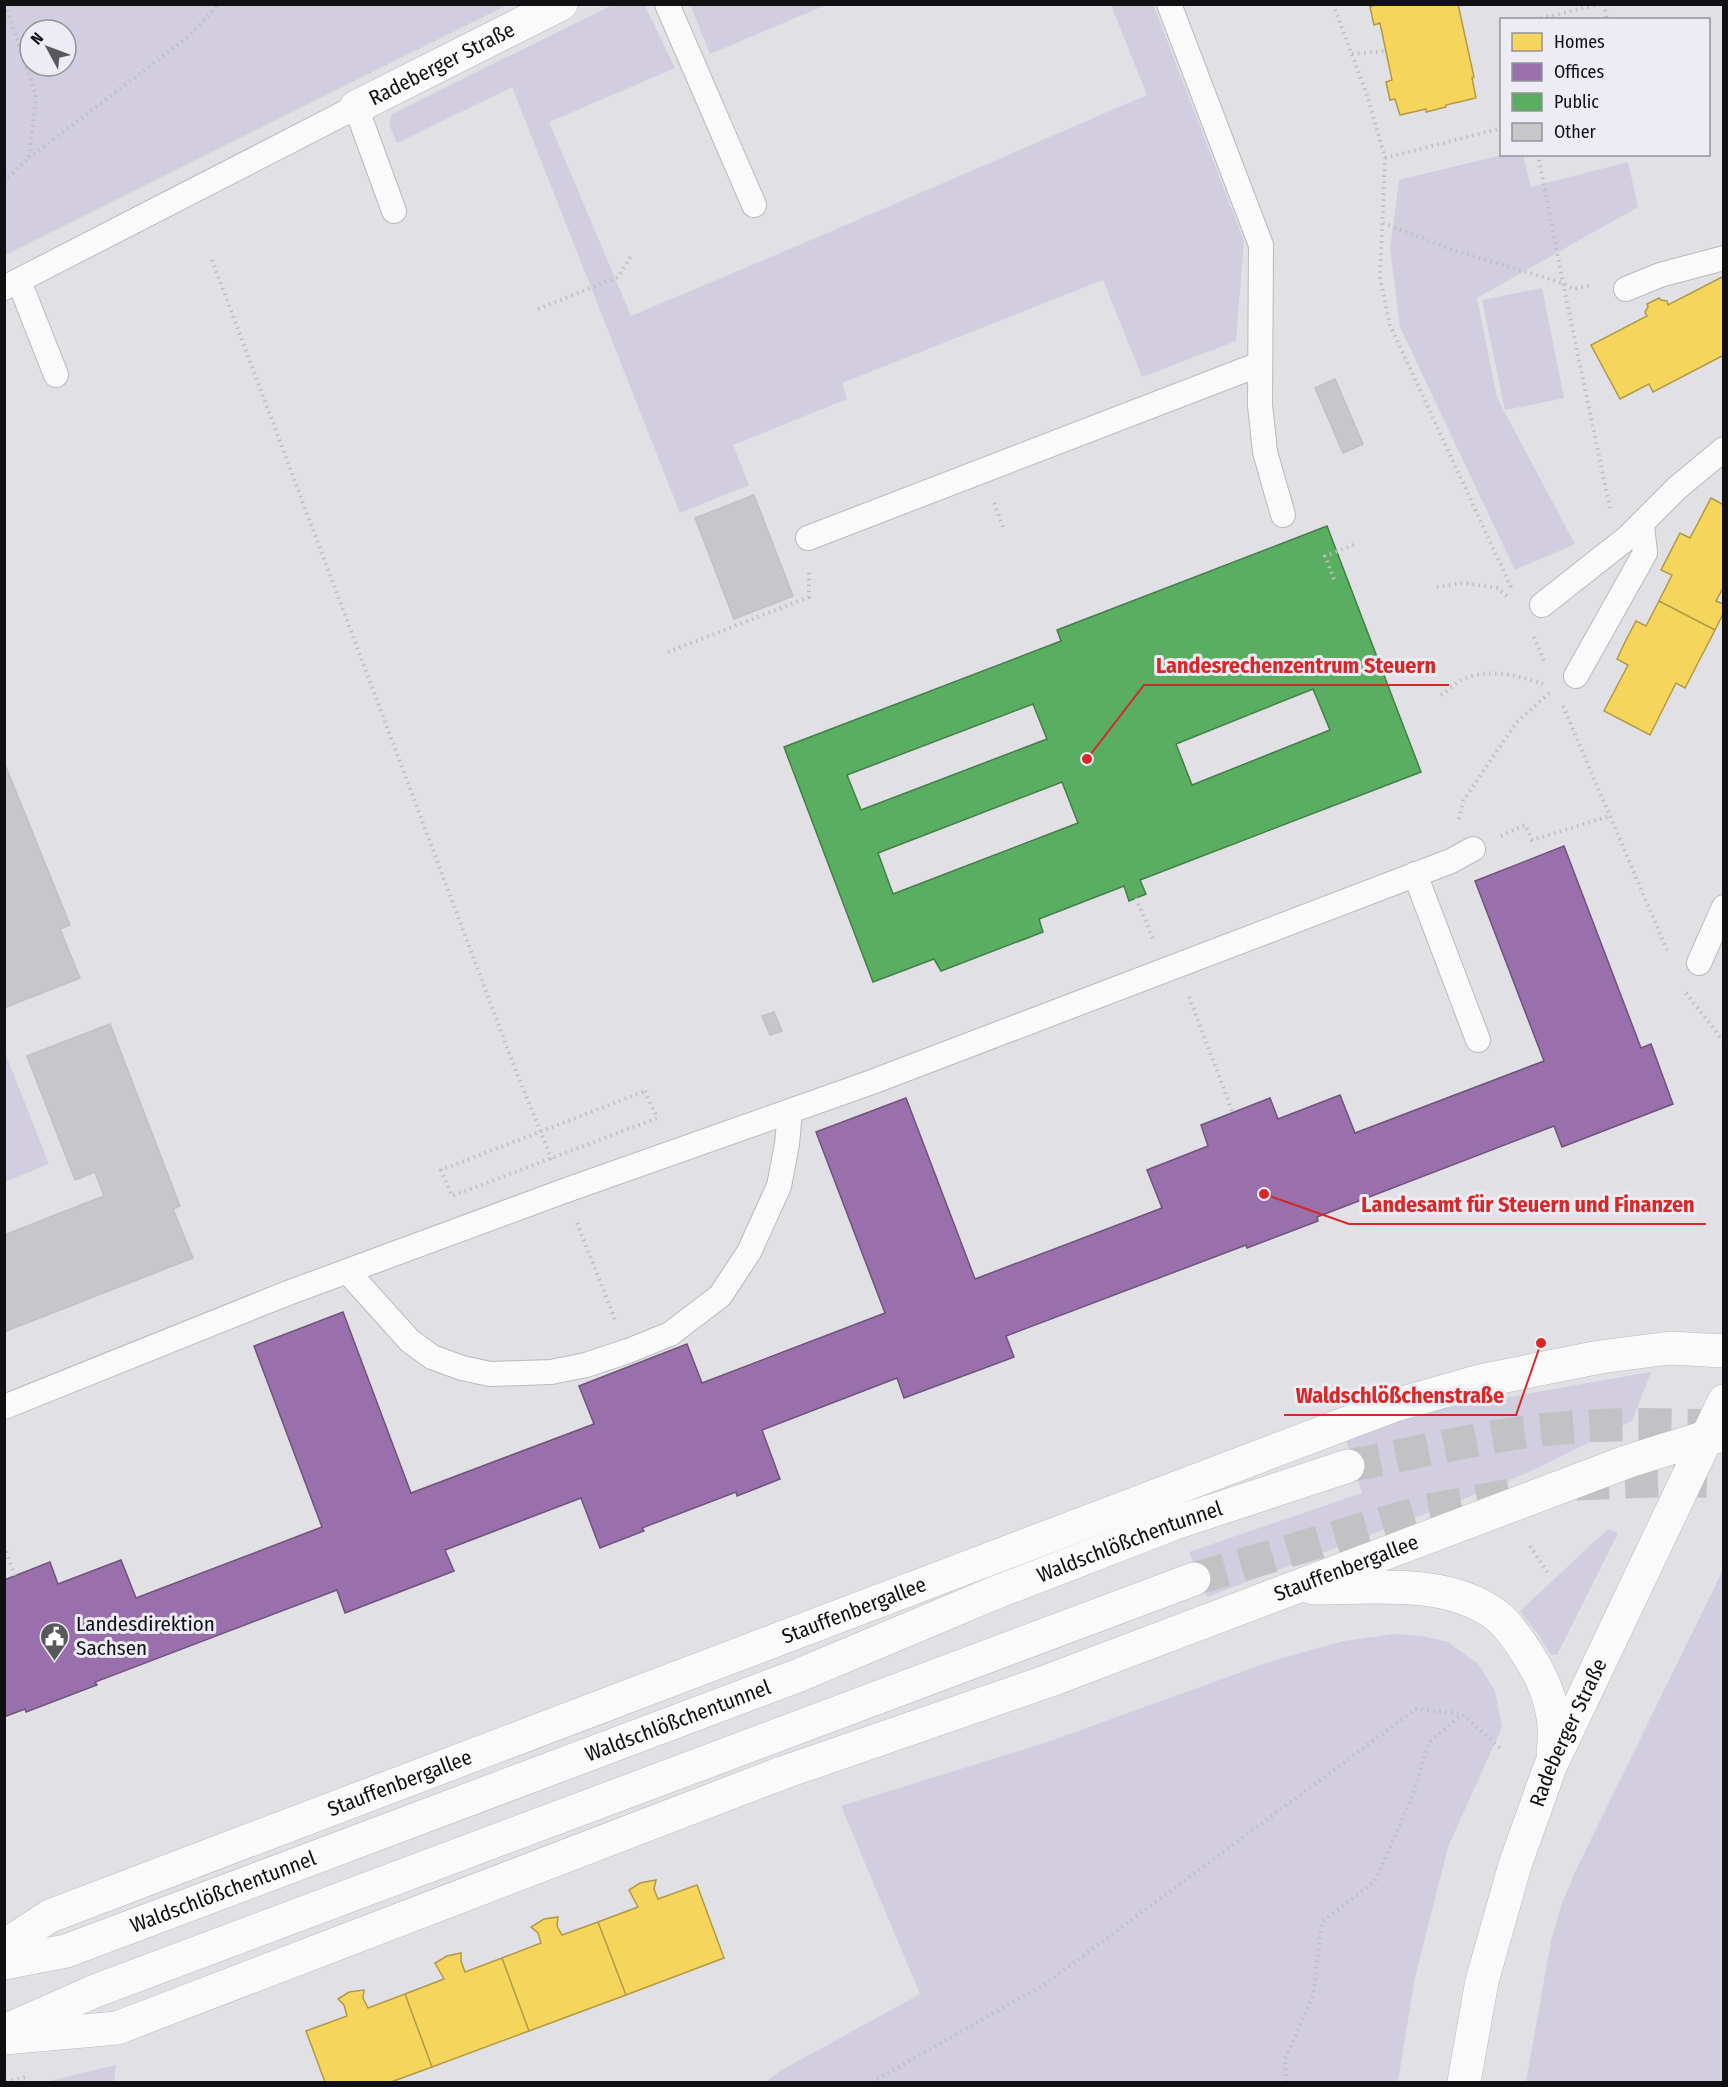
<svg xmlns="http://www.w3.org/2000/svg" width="1728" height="2087" font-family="'Fira Sans Condensed',sans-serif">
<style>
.green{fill:#d2cddf;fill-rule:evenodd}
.homes{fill:#f6d55c;stroke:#b19a46;stroke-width:1.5}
.offices{fill:#9970ab;stroke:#70537d;stroke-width:1.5}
.public{fill:#5aae61;stroke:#447e49;stroke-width:1.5;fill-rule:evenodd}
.building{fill:#c7c7ca;stroke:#c1c1c4;stroke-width:1.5}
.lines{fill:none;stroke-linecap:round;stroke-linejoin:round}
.secondary-tunnel{stroke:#c2c1c4;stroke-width:33;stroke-dasharray:33 16;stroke-linecap:butt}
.lane-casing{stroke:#bab9bc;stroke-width:26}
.street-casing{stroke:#bab9bc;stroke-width:34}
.secondary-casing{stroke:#bab9bc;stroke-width:34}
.path{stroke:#bfbfc0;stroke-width:4;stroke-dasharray:1.5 4.5;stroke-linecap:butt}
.lane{stroke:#fafafb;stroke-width:24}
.street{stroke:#fafafb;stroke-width:33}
.secondary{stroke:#fafafb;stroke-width:33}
.labels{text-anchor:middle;stroke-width:6;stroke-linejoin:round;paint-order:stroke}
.street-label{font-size:21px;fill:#100f12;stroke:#edebf3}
.poi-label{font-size:21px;fill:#100f12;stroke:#edebf3;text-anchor:start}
.leader{fill:none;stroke:#d62828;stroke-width:2}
.callout-dot{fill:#d62828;stroke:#edebf3;stroke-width:2}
.callout-label{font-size:22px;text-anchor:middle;font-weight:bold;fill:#d62828;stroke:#edebf3;stroke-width:6;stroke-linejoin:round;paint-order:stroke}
</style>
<rect width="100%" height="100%" fill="#e1e0e4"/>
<path class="green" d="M5,4H507V5L5,255ZM30,30H66V66H30Z
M690,4H826V5L710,54Z
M612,5L645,6L675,68L549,122L631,316L804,243L1147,95L1111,5L1153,4L1244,241L1236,341L1142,377L1103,280L842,383L847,399L733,445L749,485L680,513L512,87L397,143L389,124L392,114Z
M1506,154L1523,155L1531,187L1628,162L1638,207L1477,298L1497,398L1575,544L1515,570L1400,327L1390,249L1399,180Z
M1542,288L1564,398L1505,410L1482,300Z
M4,1050L49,1164L5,1182H4Z
M1651,1372L1632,1421L1542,1466L1482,1492L1207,1597L1189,1552L1362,1493L1345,1437L1417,1413Z
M1608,1529L1618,1533L1557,1655H1551L1540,1637L1520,1611Z
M1723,1570V2082H1526L1551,1941L1561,1906L1575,1872Z
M1395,1634L1422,1636L1448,1642L1478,1664L1495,1691L1502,1727L1448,1847L1414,1982L1398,2082H766L780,2071L920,1994L841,1806L1045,1743L1275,1660L1344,1641Z
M116,2065L114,2082H46Z"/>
<path class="homes" d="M1376,4H1458L1474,77L1472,78L1476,98L1446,105V107L1426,112V109L1400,115L1395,99L1390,100L1386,82L1392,80L1380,23L1374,25L1370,7Z
M1722,277L1724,280V355L1653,392L1649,384L1620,399L1591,345L1647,316L1645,312L1648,307L1647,304L1659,298L1661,300L1667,301L1668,305Z
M1711,498L1724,505V586L1716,601L1724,604V612L1715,630L1659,601L1672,575L1661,570L1680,533L1690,538Z
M1659,601L1715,630L1685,688L1676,683L1650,735L1604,711L1628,665L1617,659L1626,640L1636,621L1646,626Z
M656,1880L654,1889L658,1899L697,1885L724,1958L626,1995L598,1922L638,1907L629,1890L640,1883Z
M558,1917L557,1926L562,1935L598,1922L626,1995L529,2031L502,1958L541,1943L538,1933L531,1927L544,1919Z
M461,1953V1961L465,1972L502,1958L529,2031L432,2067L405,1994L444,1979L435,1963L447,1956Z
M364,1990L363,1998L368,2008L405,1994L432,2067L391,2082H325L306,2031L347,2016L344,2005L338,1999L349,1992Z"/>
<path class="offices" d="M1564,846L1641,1048L1651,1044L1673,1104L1562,1147L1554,1126L1317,1217L1318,1221L1247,1248L1246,1245L1006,1336L1014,1357L904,1398L897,1378L762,1430L780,1479L737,1496L736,1492L642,1528L644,1531L600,1548L581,1498L445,1550L454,1571L345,1613L337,1590L95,1682L97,1685L26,1712L25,1709L4,1717V1580L50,1562L58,1584L121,1560L136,1598L322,1527L254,1346L343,1312L411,1493L594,1424L579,1386L687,1344L702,1383L885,1313L816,1132L906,1098L975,1279L1162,1208L1147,1170L1208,1146L1201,1125L1270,1098L1278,1119L1340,1095L1355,1133L1544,1061L1475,881Z"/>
<path class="public" d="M1327,526L1421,772L1140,880L1146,894L1129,901L1124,886L1039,919L1043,932L941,971L934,959L873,982L784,747L1061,641L1057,630ZM1313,689L1330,730L1192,785L1176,744ZM1033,704L1047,739L861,810L847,775ZM1062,782L1078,823L893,894L878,853Z"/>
<path class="building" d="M1335,379L1363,444L1343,453L1315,388Z
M754,495L793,596L734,619L695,518Z
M4,762L70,925L60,929L80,978L4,1008Z
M774,1012L782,1031L770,1035L762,1016Z
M110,1024L180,1206L173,1209L193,1258L4,1332V1235L104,1196L95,1172L75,1180L27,1056Z"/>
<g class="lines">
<path class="secondary-tunnel" d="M1348,1466C1422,1452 1497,1432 1573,1427C1623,1423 1674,1425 1724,1426
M1576,1484L1675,1480L1724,1482
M1194,1579L1424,1511L1522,1493"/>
<defs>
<path id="lane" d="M667,4L754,205
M1169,4L1261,245L1260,405L1265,452L1283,515
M19,281L56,375
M4,288L356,107L394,211
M1626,289L1660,275L1724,258
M808,538L1260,364
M1542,605L1627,538L1677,488L1724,449
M1576,676L1645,553L1642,525
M1415,874L1478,1040
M1699,963L1724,907
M347,1271L410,1341L432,1357L462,1368L490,1374L551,1372L586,1365L628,1351L670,1334L720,1296L749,1252L779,1186L787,1144L790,1111
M4,1407L288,1293L564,1191L872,1082L1451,861L1473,849"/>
<g id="street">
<path id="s1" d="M356,107L561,4"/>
</g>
<g id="secondary">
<path d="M1313,1588C1372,1588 1446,1578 1496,1615C1510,1626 1521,1643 1530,1658C1549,1688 1558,1718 1553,1753"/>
<path id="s2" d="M4,1946L50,1916L1392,1406L1480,1381L1600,1357L1670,1348L1724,1351"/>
<path id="s3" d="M4,1963L66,1951L797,1676L992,1594L1175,1523L1348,1466"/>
<path d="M9,2029L95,1991L1194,1579"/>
<path id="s4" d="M4,2038L117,2028L782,1773L1048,1681L1629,1461L1706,1437L1724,1436"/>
<path id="s5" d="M1464,2082L1482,1981L1515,1865L1550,1767L1724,1401"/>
</g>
</defs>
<use href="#lane" class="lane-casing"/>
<use href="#street" class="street-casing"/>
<use href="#secondary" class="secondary-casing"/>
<path class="path" d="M1333,4L1367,95L1385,158L1380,278L1390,325L1512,589
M1604,4L1607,20
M1535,20L1600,4
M1352,54L1386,51
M1538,154L1563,283L1610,509
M29,158L188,37L219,4
M1385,158L1502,128
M4,182L29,158L36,95L5,4
M1383,223L1450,249L1563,283L1573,289L1593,285
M212,260L514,1066L552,1160
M538,309L618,277L631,256
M994,503L1003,527
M1334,579L1325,556L1356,544
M1437,587L1464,583L1498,588L1510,599
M1534,637L1545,663
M668,652L809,597V572
M1441,695C1447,691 1453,685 1460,681C1483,667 1519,675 1543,684
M1563,706L1667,950
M1459,819L1463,801L1516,723L1549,693
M1501,836L1525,825L1532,840L1610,816
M1136,898L1153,939
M1686,993L1724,1042
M1189,997L1233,1113
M645,1091L657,1118L452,1196L441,1170Z
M577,1223L616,1322
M4,1546L15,1576
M1530,1546L1547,1572
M6,2082L29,2076
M872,2082L1045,1984L1416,1709L1462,1714L1501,1749
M1286,2082L1285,2059L1313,1996L1322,1922L1375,1881L1412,1797L1429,1742L1461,1715"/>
<use href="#lane" class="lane"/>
<use href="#street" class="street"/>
<use href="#secondary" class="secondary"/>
</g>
<defs>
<symbol id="civic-pin" viewBox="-11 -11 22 30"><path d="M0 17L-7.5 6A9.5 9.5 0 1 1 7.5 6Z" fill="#59585c" stroke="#edebf3"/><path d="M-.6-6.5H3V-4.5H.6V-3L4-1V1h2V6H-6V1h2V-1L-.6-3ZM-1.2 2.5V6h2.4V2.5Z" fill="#fff"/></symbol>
</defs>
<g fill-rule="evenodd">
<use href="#civic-pin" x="38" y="1620" width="33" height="45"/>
</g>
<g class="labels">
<g class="street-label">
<text dy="7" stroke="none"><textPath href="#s1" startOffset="96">Radeberger Straße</textPath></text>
<text dy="7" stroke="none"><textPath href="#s3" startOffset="1203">Waldschlößchentunnel</textPath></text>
<text dy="7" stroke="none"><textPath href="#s4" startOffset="1426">Stauffenbergallee</textPath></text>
<text dy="7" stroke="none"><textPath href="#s2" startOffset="915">Stauffenbergallee</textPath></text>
<text dy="7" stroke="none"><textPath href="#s3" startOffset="717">Waldschlößchentunnel</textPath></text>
<text dy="7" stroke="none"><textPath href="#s5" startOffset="366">Radeberger Straße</textPath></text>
<text dy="7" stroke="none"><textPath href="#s2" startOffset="429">Stauffenbergallee</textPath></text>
<text dy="7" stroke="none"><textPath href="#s3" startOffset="231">Waldschlößchentunnel</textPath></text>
</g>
<g class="poi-label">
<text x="76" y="1631">Landesdirektion<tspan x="76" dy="24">Sachsen</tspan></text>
</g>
</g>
<path class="leader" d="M1087 759L1144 685H1449M1264 1194L1349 1224H1706M1541 1343L1516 1415H1284"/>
<g class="callout-dot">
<circle cx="1087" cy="759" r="6"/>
<circle cx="1264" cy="1194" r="6"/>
<circle cx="1541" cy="1343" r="6"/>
</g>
<g class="callout-label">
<text x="1296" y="673">Landesrechenzentrum Steuern</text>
<text x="1528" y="1212">Landesamt für Steuern und Finanzen</text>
<text x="1400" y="1403">Waldschlößchenstraße</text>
</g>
<rect width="1728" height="2087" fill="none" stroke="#100f12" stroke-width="12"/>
<rect x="1500" y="18" width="210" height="138" fill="#edebf3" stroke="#959399" stroke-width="1.5"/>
<rect x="1512" y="33" width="30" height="18" fill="#f6d55c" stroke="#959399" stroke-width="1.5"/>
<text x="1554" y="48" font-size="18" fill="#100f12">Homes</text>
<rect x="1512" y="63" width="30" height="18" fill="#9970ab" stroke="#959399" stroke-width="1.5"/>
<text x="1554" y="78" font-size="18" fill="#100f12">Offices</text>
<rect x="1512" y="93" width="30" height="18" fill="#5aae61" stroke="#959399" stroke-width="1.5"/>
<text x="1554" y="108" font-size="18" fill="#100f12">Public</text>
<rect x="1512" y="123" width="30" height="18" fill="#c7c7ca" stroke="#959399" stroke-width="1.5"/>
<text x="1554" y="138" font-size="18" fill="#100f12">Other</text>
<g transform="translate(48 48) rotate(311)"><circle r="28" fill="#edebf3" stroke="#959399" stroke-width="1.5"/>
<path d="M0-4.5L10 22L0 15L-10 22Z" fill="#59585c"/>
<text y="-9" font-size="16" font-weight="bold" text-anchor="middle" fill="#100f12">N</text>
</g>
</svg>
